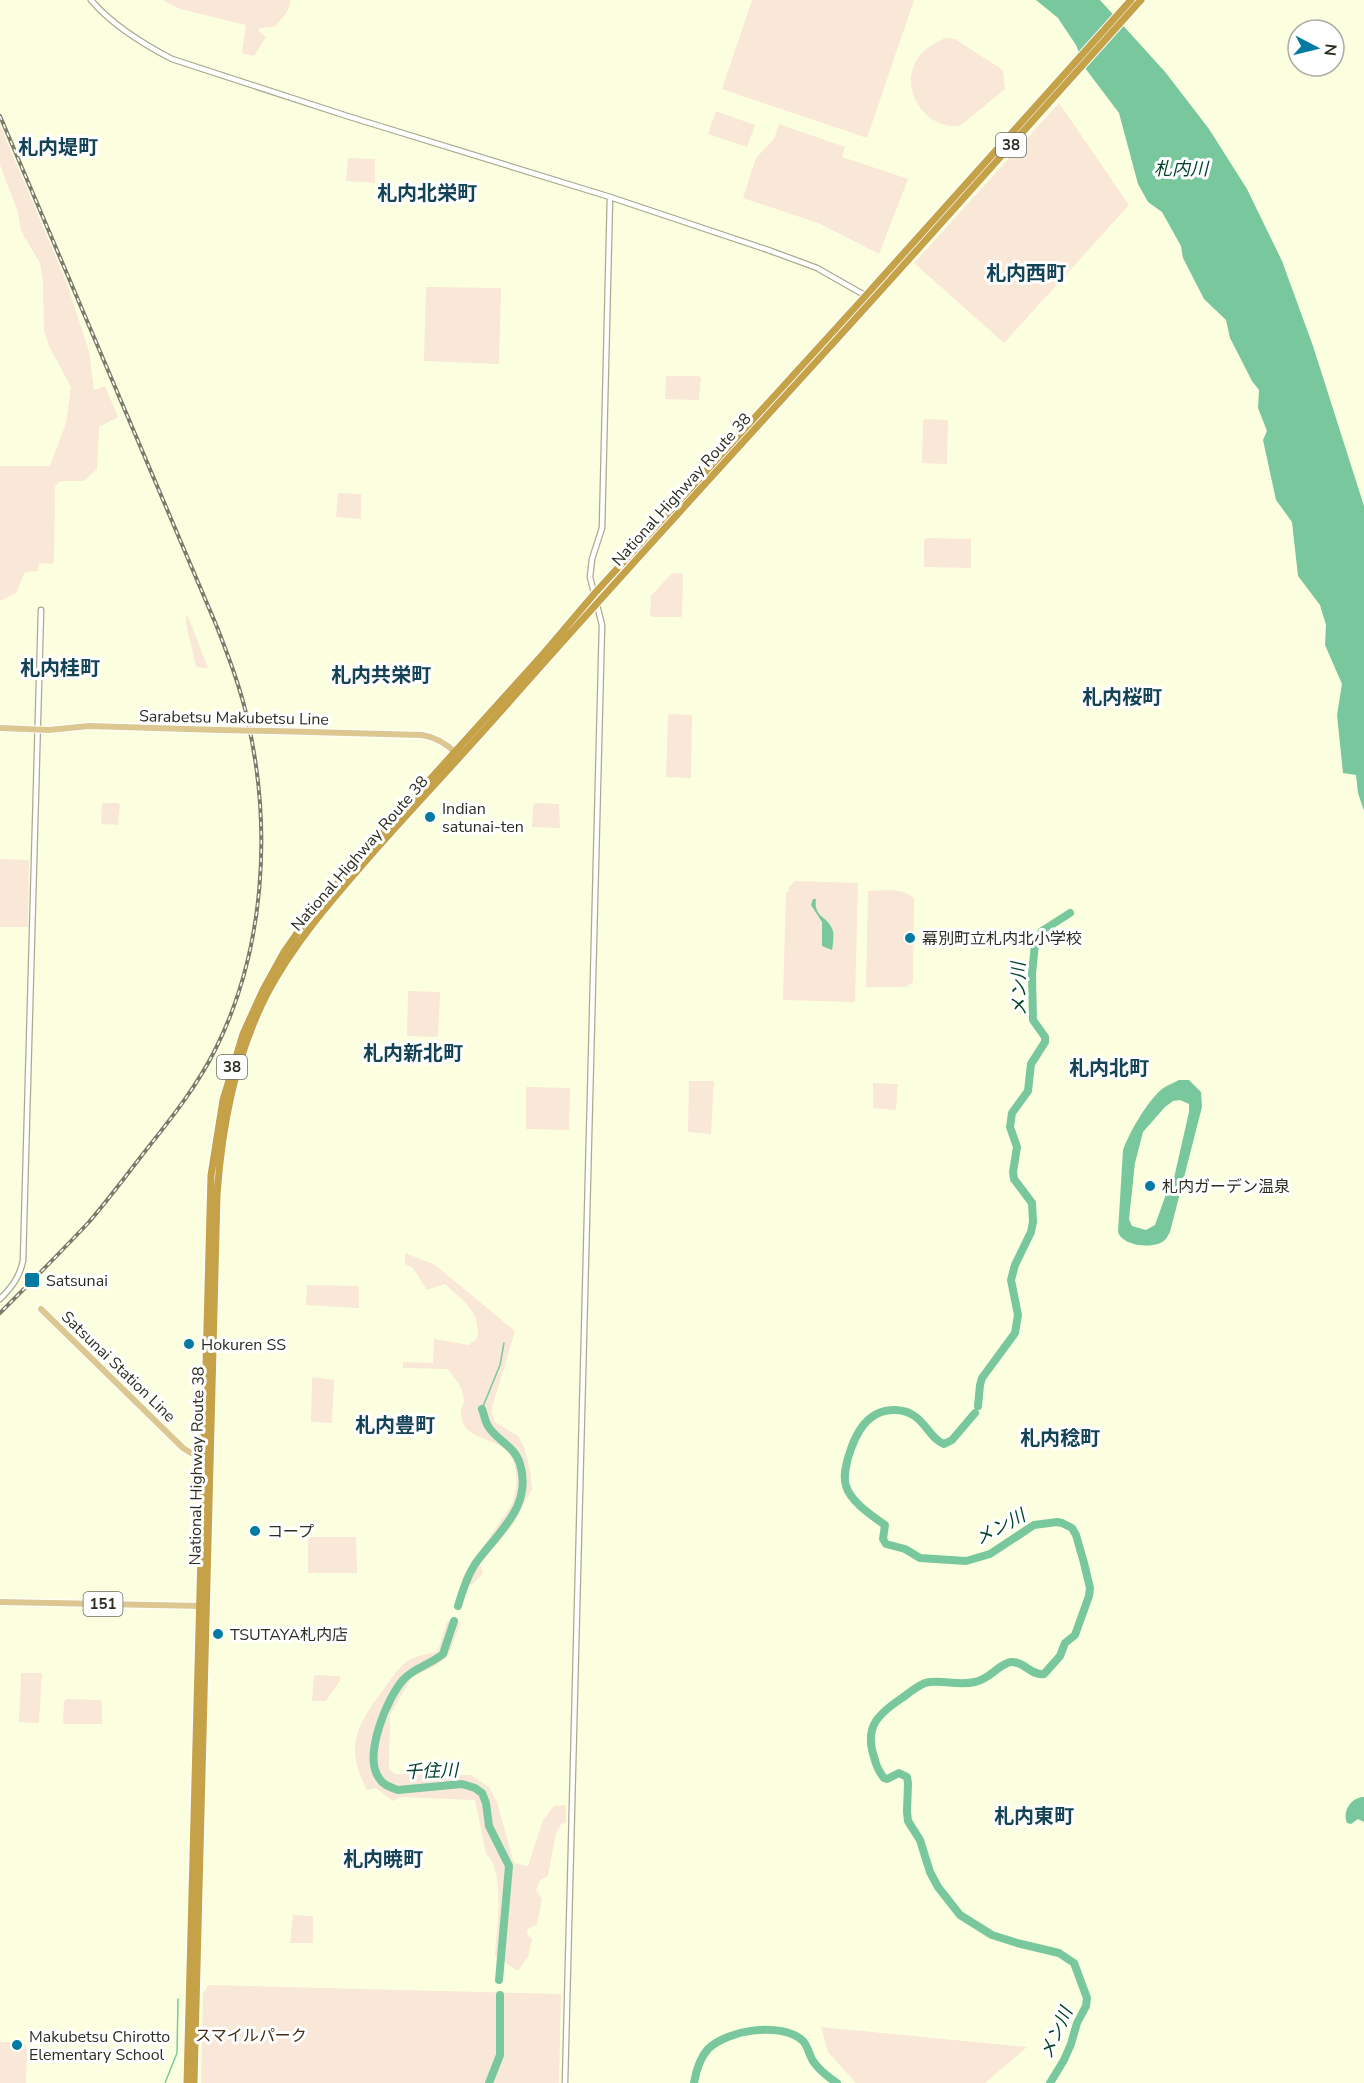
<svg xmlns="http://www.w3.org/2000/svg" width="1364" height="2083" font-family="'Nunito Sans','Noto Sans JP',sans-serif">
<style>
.green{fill:#f9e7d7}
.water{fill:#79c89d;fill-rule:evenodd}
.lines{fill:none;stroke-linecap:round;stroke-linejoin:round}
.stream{stroke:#79c89d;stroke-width:1.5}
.river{stroke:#79c89d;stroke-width:8}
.minor-casing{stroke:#a9ab8e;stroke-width:7}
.major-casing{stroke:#fff;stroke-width:8}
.highway-casing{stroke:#fff;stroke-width:9}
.minor{stroke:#fff;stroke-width:4.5}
.major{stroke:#dcc791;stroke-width:6}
.highway{stroke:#c5a248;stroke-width:7}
.rail-casing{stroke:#7a7b68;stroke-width:4}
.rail{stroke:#fff;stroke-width:1.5;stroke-dasharray:4.5;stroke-linecap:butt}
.major-bridge-casing{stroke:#fff;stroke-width:8;stroke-linecap:butt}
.major-bridge{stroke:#dcc791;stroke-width:6}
.poi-dot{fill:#037aa2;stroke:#fff;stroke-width:2}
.labels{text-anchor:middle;stroke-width:6;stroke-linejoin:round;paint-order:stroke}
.shield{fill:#fff;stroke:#6c6d64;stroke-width:1.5}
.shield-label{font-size:15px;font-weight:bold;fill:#2d2e22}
.street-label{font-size:16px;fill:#2d2e22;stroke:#fff}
.poi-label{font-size:16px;fill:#2d2e22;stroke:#fff;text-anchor:start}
.park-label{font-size:16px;fill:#452c14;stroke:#fff}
.water-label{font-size:18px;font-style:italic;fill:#004328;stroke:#fff}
.quarter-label{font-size:20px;font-weight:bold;fill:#144256;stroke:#fff}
</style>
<rect width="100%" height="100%" fill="#fcffdf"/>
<path class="green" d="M163,0H290C290,11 282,19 274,27L259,28V31L266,37L254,56L242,53L246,25L180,9Z
M752,0H914L867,138L722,89Z
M945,38L955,39L1003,70L1005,89L960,126C924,130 898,88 918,58C925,48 935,43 945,38Z
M1059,103L1129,205L1004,343L914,263Z
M716,111L755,125L747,147L708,134Z
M779,124L845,147L842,157L908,179L879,254L818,223L743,198L756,158L774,139Z
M0,125L66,281L89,351L94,390L105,386L118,417L99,427L97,469L84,481H60L55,486L54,562L52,564L39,563L38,571L25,572L16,593L0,601V466H50L66,423L71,387L49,346L44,331L43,283L40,263L21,231L18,212L0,165Z
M348,158L375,159V183L346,181Z
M426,287L501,288L499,364L424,361Z
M666,376H699L701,378L699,400L665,399Z
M925,419L948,420L947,464L922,463L923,421Z
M338,493L361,494V519L336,517Z
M927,538L971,539V568L924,567V540Z
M672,573L683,574L682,617H652L650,615L651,596Z
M187,614L208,668L196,667L186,623Z
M669,714L691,715L692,716L691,778L666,777L668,716Z
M102,803H118L120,805L118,825L101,824Z
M535,803L559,804L560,828L532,827L533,806Z
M0,859L29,860L28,927H0Z
M795,881L858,883L855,1002L783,1000L786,892H789V887Z
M868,891C883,891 904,887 914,899L913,982L906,987H866Z
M408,991L440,992L438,1037L408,1036L407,1034Z
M689,1081H714L711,1134L688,1132Z
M873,1083L898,1084L896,1110L873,1108Z
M526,1087L570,1088L569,1130L526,1129Z
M405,1253L435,1265L515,1331L491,1411L495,1422L518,1436L525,1449L530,1471L532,1489L512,1526L480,1564L483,1573L472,1585L461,1579L512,1504C519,1484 520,1457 499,1445C489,1440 474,1437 466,1428C463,1424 460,1414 461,1410C461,1408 464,1403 464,1401C464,1389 455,1377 447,1369L403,1368V1362L433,1363L434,1339L468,1345L477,1339C482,1312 463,1301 445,1284L427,1290L413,1268L405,1264Z
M307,1285L359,1286V1308L306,1305Z
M313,1377L334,1380L332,1423L312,1422L311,1421L312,1379Z
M310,1537H356L357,1573H308V1538Z
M447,1621L461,1622L448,1656L435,1666L412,1677L390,1715L389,1769L395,1774L471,1775L489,1787L497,1802L514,1863L528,1866L543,1820L554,1806L566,1805V1823L561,1824L556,1833L548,1876L540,1880L536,1890L542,1899L537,1924L528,1929L527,1934L532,1939L528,1957L518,1971L495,1956C496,1933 506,1869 486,1854L475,1800L400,1797L393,1801L376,1788L367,1790C343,1744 358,1724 386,1686C392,1677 402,1663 411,1659C419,1655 429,1654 438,1651Z
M21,1673H42L39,1723L19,1722Z
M314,1675L339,1676L341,1679L326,1701H312Z
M66,1699L101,1700L102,1702V1724H65L63,1722L64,1701Z
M293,1915L313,1916V1943H290Z
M209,1985L561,1994L559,2083H201L203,1993Z
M821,2027L1027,2047L985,2083H856L828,2052Z
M0,2042H23L27,2049L26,2083H0Z"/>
<path class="water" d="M1036,0H1100L1166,73L1209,129L1247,189L1282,261L1313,346L1364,506V811L1358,793L1356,775L1343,773L1337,715L1342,684L1325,645L1326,625L1320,605L1298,576L1292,522L1276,500L1263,440L1267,431L1258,408L1259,390L1252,381L1230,338L1226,320L1204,299L1183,258L1181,246L1162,212L1148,202L1138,184L1119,113L1085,68L1076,45L1058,18Z
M813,899H816C813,918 829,916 833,931C834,935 833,946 832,950L822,946V922L811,905Z
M1179,1080H1189L1201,1092L1202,1107L1170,1232C1168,1235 1167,1238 1165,1240C1154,1250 1122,1246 1118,1232L1123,1150C1130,1131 1147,1102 1162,1089C1167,1085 1174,1083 1179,1080ZM1180,1100L1189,1104V1112L1174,1178L1171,1180L1155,1225L1146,1230L1132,1226L1129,1219L1135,1163L1143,1132L1165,1107L1173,1101Z
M1364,1797V1822L1358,1819L1351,1824L1347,1823C1342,1812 1351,1797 1364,1797Z"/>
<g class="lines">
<path class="stream" d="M482,1409L500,1365L504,1343
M165,2083L177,2053L178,1999"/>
<path class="river" d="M978,1406L980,1385L982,1378L1015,1333L1018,1315L1011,1280L1015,1265L1031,1232L1033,1222L1032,1203L1014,1179L1013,1172L1017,1147L1010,1127L1012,1113L1028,1091L1031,1064L1045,1042V1037L1033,1020L1032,974L1035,944L1042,931L1070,913
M975,1413L952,1440L944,1444C927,1438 924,1411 896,1410C867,1409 855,1434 848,1458C846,1466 843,1477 846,1486C851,1502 871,1515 885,1525L883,1539L886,1544L905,1549L920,1558L966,1561L990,1554L1034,1525L1057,1522L1062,1523L1072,1528L1076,1535L1084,1563L1090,1588L1089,1596L1075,1635L1065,1643L1060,1656L1044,1674C1031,1676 1024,1661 1011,1662C998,1664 992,1678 975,1682C958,1686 940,1679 925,1683C917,1686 909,1693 902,1698C878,1714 864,1727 874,1757C876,1765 879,1772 884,1778L887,1779L899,1773L907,1777L908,1783L907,1812L908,1821L920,1840L930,1872L938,1887L960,1915L992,1935L1017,1943L1059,1953L1074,1963L1087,1998L1086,2006L1077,2023L1071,2044L1064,2060L1050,2083
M458,1606C462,1592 467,1577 475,1564C497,1533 533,1507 520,1464C515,1446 497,1441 488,1426C485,1421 484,1414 482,1409
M454,1621L443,1654C431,1664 414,1668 404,1679C387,1697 363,1756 379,1778C383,1785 390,1787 398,1790L462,1784L475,1788L482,1793L486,1803L489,1826L509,1866L499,1980
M489,2083L500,2055V1995
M694,2083C696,2071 700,2058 708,2049C727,2030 782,2021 803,2041C808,2046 809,2055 813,2061C819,2070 828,2077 837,2083"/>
<defs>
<path id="minor" d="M91,0C112,25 143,44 172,59L347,116L610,197L771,251L817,268L868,297
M0,1299C12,1287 19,1278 23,1261L41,610
M565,2083L602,625L590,577L592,559L602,528L610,197"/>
<path id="major" d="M0,728L49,730L89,726L219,730
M272,731L422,735C436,737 447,744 457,754
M41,1309L183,1448L191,1453L207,1454
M0,1602L203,1606"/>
<path id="highway" d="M187,2083L211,1175L223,1100L243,1034L263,990L284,952L309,916L369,847L544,653L595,593L860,302L1131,0
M194,2083L217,1195C222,1125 235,1057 267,994C296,939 337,894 378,847C424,795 472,745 517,693C638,556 762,422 884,287C970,192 1055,96 1141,0"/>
</defs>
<use href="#minor" class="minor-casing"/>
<use href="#major" class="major-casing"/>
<use href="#highway" class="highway-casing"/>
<use href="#minor" class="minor"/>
<use href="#major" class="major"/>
<use href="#highway" class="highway"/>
<defs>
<path id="rail" d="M0,116L217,627C229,658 241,689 248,722C272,829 265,951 215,1050C196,1088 169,1121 143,1154C125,1177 108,1200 89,1222C60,1253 30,1283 0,1313"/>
</defs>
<use href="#rail" class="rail-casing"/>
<use href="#rail" class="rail"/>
<defs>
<path id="major-bridge" d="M219,730L272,731"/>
</defs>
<use href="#major-bridge" class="major-bridge-casing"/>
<use href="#major-bridge" class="major-bridge"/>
</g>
<g class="poi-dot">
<circle cx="430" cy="817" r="6"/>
<circle cx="910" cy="938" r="6"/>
<circle cx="1150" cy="1186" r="6"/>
<rect x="24" y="1272" width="16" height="16" rx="3"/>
<circle cx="189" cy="1344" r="6"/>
<circle cx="255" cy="1531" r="6"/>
<circle cx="218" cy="1634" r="6"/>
<circle cx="17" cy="2045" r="6"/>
</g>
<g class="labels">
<g class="shield">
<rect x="996" y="133" width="30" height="24" rx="4.5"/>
<rect x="217" y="1055" width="30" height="24" rx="4.5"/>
<rect x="83.5" y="1592" width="39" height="24" rx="4.5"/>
</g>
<g class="shield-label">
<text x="1011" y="150">38</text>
<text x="232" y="1072">38</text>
<text x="103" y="1609">151</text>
</g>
<g class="street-label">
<text transform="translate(681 489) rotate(-48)" y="6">National Highway Route 38</text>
<text transform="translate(234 717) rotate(1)" y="6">Sarabetsu Makubetsu Line</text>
<text transform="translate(359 853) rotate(-49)" y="6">National Highway Route 38</text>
<text transform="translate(119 1366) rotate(44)" y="6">Satsunai Station Line</text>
<text transform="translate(196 1466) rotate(-89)" y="6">National Highway Route 38</text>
</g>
<g class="poi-label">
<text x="442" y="814">Indian<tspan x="442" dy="18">satunai-ten</tspan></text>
<text x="922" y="944">幕別町立札内北小学校</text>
<text x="1162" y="1192">札内ガーデン温泉</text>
<text x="46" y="1286">Satsunai</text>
<text x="201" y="1350">Hokuren SS</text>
<text x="267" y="1537">コープ</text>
<text x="230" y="1640">TSUTAYA札内店</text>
<text x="29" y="2042">Makubetsu Chirotto<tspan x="29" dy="18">Elementary School</tspan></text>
</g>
<g class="park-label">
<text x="251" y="2041">スマイルパーク</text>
</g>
<g class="water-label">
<text x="1181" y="175">札内川</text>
<text transform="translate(1019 989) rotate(-91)" y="6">メン川</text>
<text transform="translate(1000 1527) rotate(-28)" y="6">メン川</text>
<text transform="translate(431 1771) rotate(-2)" y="6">千住川</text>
<text transform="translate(1056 2033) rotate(-66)" y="6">メン川</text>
</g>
<g class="quarter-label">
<text x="58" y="154">札内堤町</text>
<text x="427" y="200">札内北栄町</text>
<text x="1026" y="280">札内西町</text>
<text x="60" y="675">札内桂町</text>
<text x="381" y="682">札内共栄町</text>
<text x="1122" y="704">札内桜町</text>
<text x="413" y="1060">札内新北町</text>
<text x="1109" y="1075">札内北町</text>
<text x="395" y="1432">札内豊町</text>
<text x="1060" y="1445">札内稔町</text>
<text x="1034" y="1823">札内東町</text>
<text x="383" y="1866">札内暁町</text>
</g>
</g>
<g transform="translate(1316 48) rotate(97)"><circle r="28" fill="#ffffff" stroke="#ababa7" stroke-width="1.5"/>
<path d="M0-4.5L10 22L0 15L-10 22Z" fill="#037aa2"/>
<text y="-9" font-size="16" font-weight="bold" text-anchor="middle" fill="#2d2e22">N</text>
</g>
</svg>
